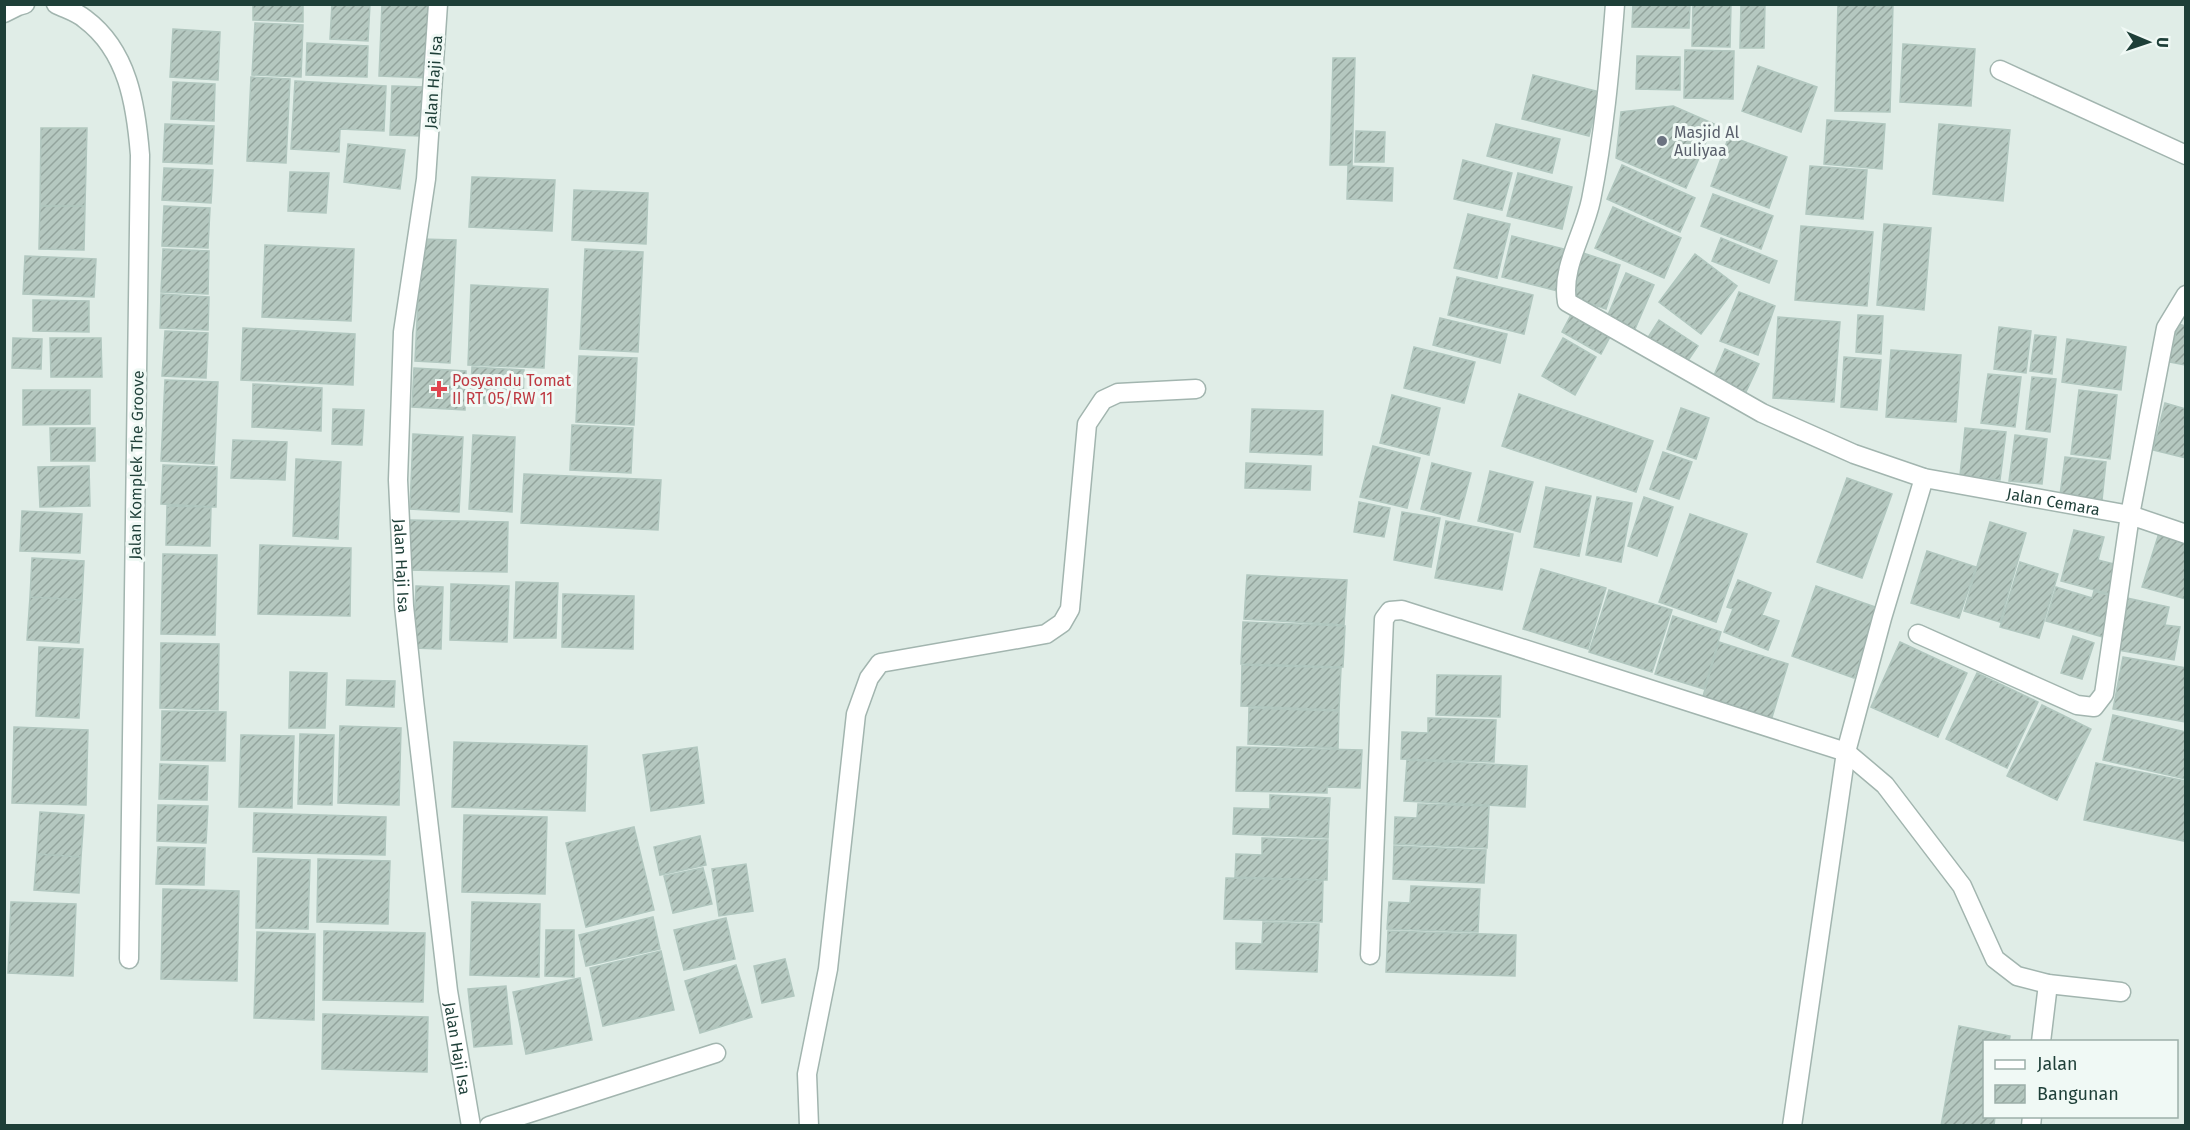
<svg xmlns="http://www.w3.org/2000/svg" width="2190" height="1130" font-family="'Fira Sans',sans-serif">
<style>
.building{fill:url(#building-hatch);stroke:#b1c7bf;stroke-width:1.5}
.lines{fill:none;stroke-linecap:round;stroke-linejoin:round}
.minor-casing{stroke:#a2b5af;stroke-width:21}
.minor{stroke:#fff;stroke-width:18}
.worship-dot{fill:#6b7280;stroke:#f0f9f5;stroke-width:2}
.health-dot{fill:#e0444e;stroke:#f0f9f5;stroke-width:2}
.labels{text-anchor:middle;stroke-width:6;stroke-linejoin:round;paint-order:stroke}
.street-label{font-size:16px;fill:#1e3f38;stroke:#f0f9f5}
.worship-label{font-size:16px;fill:#5b616d;stroke:#f0f9f5;text-anchor:start}
.health-label{font-size:16px;fill:#be3a42;stroke:#f0f9f5;text-anchor:start}
</style>
<defs>
<pattern id="building-hatch" width="6" height="6" patternUnits="userSpaceOnUse" patternTransform="scale(1.5)"><rect width="6" height="6" fill="#b5c8c0"/><path d="M-1 1l2-2M0 6l6-6M5 7l2-2" fill="none" stroke="#93a49d"/></pattern>
</defs>
<rect width="100%" height="100%" fill="#e0ede7"/>
<path class="building" d="M253,4H303V22L253,20Z
M332,4H370L368,41L330,39Z
M382,4L432,5L429,78L379,76Z
M1633,4H1690L1689,28L1632,27Z
M1693,4H1731L1730,47L1692,46Z
M1741,4H1765L1764,48H1740Z
M1838,4H1893L1890,112L1835,111Z
M255,23L303,25L301,77L252,75Z
M173,29L220,32L218,80L170,77Z
M307,43L368,46L367,77L306,75Z
M1903,44L1975,49L1971,106L1900,102Z
M1685,50L1734,51L1733,99L1684,98Z
M1637,56L1680,57V90L1636,89Z
M1333,58H1355L1352,165H1330Z
M1758,66L1817,87L1801,132L1742,111Z
M1533,75L1600,92L1589,136L1522,119Z
M251,77L290,79L286,163L247,161Z
M295,81L386,86L384,131L340,129L339,152L291,149Z
M173,82L215,84L214,121L171,119Z
M392,86L425,87L422,136L390,135Z
M1673,106L1714,124L1686,188L1616,158L1621,112Z
M1827,120L1885,124L1882,169L1824,164Z
M165,124L214,126L212,164L163,162Z
M1496,124L1560,139L1552,173L1487,156Z
M1939,124L2010,130L2003,201L1933,194Z
M41,128H87L85,206H40Z
M1356,131L1385,132L1384,162H1355Z
M1729,136L1787,157L1769,208L1711,186Z
M348,144L405,150L400,189L344,182Z
M1463,160L1512,173L1502,210L1454,199Z
M1622,165L1695,198L1680,232L1607,199Z
M1348,166L1393,168L1392,201L1347,199Z
M1810,166L1867,170L1863,219L1806,214Z
M164,168L213,170L211,203L162,200Z
M290,172L329,173L326,213L288,211Z
M1518,173L1572,187L1562,229L1507,216Z
M472,177L555,180L552,231L469,227Z
M574,190L648,193L646,244L572,240Z
M1713,194L1773,216L1761,249L1701,226Z
M40,206H85L84,250L39,249Z
M164,206L210,208L208,248L162,246Z
M1613,207L1681,238L1664,278L1595,248Z
M1468,214L1510,224L1497,278L1454,268Z
M1884,224L1931,228L1924,310L1877,305Z
M1801,226L1873,232L1867,306L1795,300Z
M1512,236L1568,250L1558,291L1502,277Z
M1721,238L1777,261L1769,283L1712,261Z
M421,239L456,240L450,363L415,361Z
M265,245L354,249L351,321L262,317Z
M163,249L209,251L208,294L161,292Z
M585,249L643,252L638,352L580,349Z
M1583,253L1620,265L1606,309L1568,296Z
M1695,254L1737,286L1701,334L1659,302Z
M25,256L96,259L94,297L23,294Z
M1626,273L1654,285L1635,329L1607,317Z
M1457,277L1533,295L1524,334L1448,315Z
M471,285L548,289L544,368L468,365Z
M1739,292L1775,306L1758,355L1720,341Z
M161,294L209,297L208,330L160,328Z
M33,300L89,301V332L33,331Z
M1573,311L1612,333L1601,354L1562,332Z
M1858,315L1883,316L1881,354L1856,352Z
M1778,317L1840,322L1834,402L1773,398Z
M1440,318L1507,334L1500,363L1433,345Z
M1659,320L1698,346L1685,365L1647,339Z
M2178,324L2186,326V365L2169,362Z
M1999,327L2031,331L2026,373L1994,369Z
M243,328L355,334L353,385L241,380Z
M165,331L208,333L206,378L162,376Z
M2035,335L2056,337L2052,374L2030,371Z
M13,338L42,339L41,369L12,368Z
M50,338H101L102,377H51Z
M1563,338L1596,357L1575,395L1542,376Z
M2067,339L2126,347L2121,390L2062,382Z
M1414,347L1475,362L1464,403L1404,388Z
M1725,349L1759,364L1745,394L1712,380Z
M1891,350L1961,355L1956,422L1886,417Z
M579,356L637,358L634,425L576,422Z
M1844,357L1881,360L1877,410L1841,407Z
M472,367L524,370L523,404L470,403Z
M414,368L466,371L465,410L412,407Z
M1988,374L2021,377L2015,427L1981,423Z
M2032,377L2056,379L2050,432L2026,429Z
M165,380L218,382L214,464L161,461Z
M253,384L322,388L321,431L252,427Z
M23,390H90V424L23,425Z
M2079,390L2117,395L2110,459L2071,454Z
M1519,394L1653,441L1636,492L1502,446Z
M1392,395L1440,408L1429,455L1380,443Z
M2165,403L2186,409V458L2153,450Z
M1681,408L1709,418L1696,459L1667,449Z
M333,409L364,410L362,445L332,444Z
M1252,409L1323,411L1322,455L1250,452Z
M572,425L633,428L631,473L570,470Z
M50,428H95V461H51Z
M1965,428L2006,432L2000,480L1960,475Z
M413,434L463,437L459,512L410,509Z
M473,435L515,437L512,512L469,509Z
M2015,435L2047,439L2042,484L2009,481Z
M233,440L287,442L285,480L231,478Z
M1373,446L1420,458L1407,508L1360,497Z
M1663,452L1692,462L1679,499L1650,489Z
M2065,457L2106,462L2102,500L2060,495Z
M296,459L341,462L338,539L293,536Z
M1246,463L1311,466L1310,490L1245,488Z
M1432,463L1471,473L1459,519L1421,509Z
M163,465L217,467L216,507L161,504Z
M89,466L90,506L40,507L38,467Z
M1490,471L1533,482L1520,532L1478,521Z
M524,474L661,480L658,530L521,523Z
M1847,478L1892,494L1862,578L1817,562Z
M1546,487L1591,496L1579,556L1534,547Z
M1597,497L1632,503L1621,562L1586,555Z
M1644,497L1673,507L1657,556L1628,546Z
M1359,502L1390,508L1384,537L1354,532Z
M167,506L211,507L210,546L166,545Z
M22,511L82,514L80,553L20,551Z
M1402,512L1440,518L1431,567L1394,560Z
M1690,514L1747,534L1716,622L1659,602Z
M409,520L508,522L507,572L408,570Z
M1446,521L1513,534L1502,590L1435,578Z
M1990,522L2026,533L2000,622L1964,611Z
M2074,530L2104,537L2098,560L2122,566L2114,595L2061,581Z
M2159,533L2186,541V599L2142,587Z
M260,545L351,548L350,616L258,614Z
M1927,551L1976,567L1959,618L1911,603Z
M163,554L217,555L215,635L161,634Z
M32,558L84,561L82,600L30,597Z
M2020,562L2058,574L2039,638L2000,627Z
M1541,569L1606,588L1588,649L1523,629Z
M1247,575L1347,580L1344,625L1244,619Z
M1738,580L1771,593L1762,615L1779,621L1768,650L1724,632L1733,609L1727,607Z
M516,582L558,583L556,638H514Z
M451,584L509,586L507,642L450,640Z
M416,586L443,587L441,649L413,648Z
M1816,586L1878,608L1854,678L1792,656Z
M2056,587L2092,598L2094,591L2114,597L2103,637L2046,621Z
M1609,590L1672,610L1652,672L1589,652Z
M563,594L634,596L633,649L562,647Z
M30,597L82,600L79,643L27,640Z
M2127,598L2169,607L2165,625L2180,627L2174,660L2117,650Z
M1673,616L1721,632L1704,689L1655,674Z
M1243,622L1345,626L1343,667L1241,664Z
M2073,636L2094,643L2082,679L2061,673Z
M1719,642L1788,664L1770,724L1701,703Z
M1900,642L1967,673L1938,737L1871,707Z
M161,643L219,644L218,710L160,708Z
M39,647L83,649L79,718L36,716Z
M2123,657L2186,668V722L2113,709Z
M1242,665L1341,668L1339,710L1241,706Z
M290,672L327,673L325,728H289Z
M1977,673L2038,702L2007,768L1946,739Z
M1437,675L1501,676L1500,717L1436,715Z
M347,680L395,681L394,707L346,705Z
M2042,705L2091,729L2057,800L2007,776Z
M1249,708L1339,711L1338,748L1248,744Z
M162,711L226,712L225,761L161,760Z
M2113,715L2186,732V779L2103,760Z
M1428,718L1496,720L1494,762L1401,759L1402,732L1428,733Z
M340,726L401,728L399,805L338,803Z
M14,727L88,730L86,805L12,803Z
M300,734L334,735L332,805L298,804Z
M241,735L294,736L292,808L239,807Z
M454,742L587,746L585,811L452,807Z
M697,747L704,803L651,811L643,755Z
M1237,747L1362,750L1360,788L1327,787V793L1236,791Z
M1407,760L1527,766L1525,807L1404,801Z
M2096,763L2186,781V832L2184,841L2084,820Z
M160,764L208,766L207,800L159,799Z
M1270,795L1330,798L1328,838L1233,834L1234,808L1270,809Z
M1418,804L1489,806L1487,848L1394,844L1395,817L1417,818Z
M158,805L208,806L206,843L157,841Z
M40,812L84,815L81,857L37,854Z
M254,813L386,817L385,855L253,852Z
M464,815L547,817L545,894L462,892Z
M634,827L654,910L586,927L566,843Z
M700,836L706,865L660,875L654,847Z
M1262,838L1328,840L1327,880L1235,877L1236,854L1262,855Z
M1394,846L1486,850L1484,883L1393,879Z
M158,847L205,848L204,885L156,884Z
M37,854L81,857L79,893L34,890Z
M258,858L310,860L308,929L256,928Z
M318,859L390,861L388,924L317,922Z
M746,864L753,911L719,916L712,869Z
M703,868L712,904L673,913L664,876Z
M1226,878L1323,880L1322,922L1224,919Z
M1411,886L1480,889L1478,932L1387,929L1389,902L1410,903Z
M163,889L239,891L237,981L161,979Z
M11,902L76,904L73,976L8,973Z
M472,902L540,904L539,977L470,975Z
M653,917L660,949L586,966L579,935Z
M726,918L735,959L684,970L674,930Z
M1263,922L1319,924L1317,972L1236,969V943L1262,944Z
M546,930H574V977L545,976Z
M324,931L425,933L423,1002L323,1000Z
M1388,931L1516,935L1515,976L1386,972Z
M257,932L315,934L314,1020L254,1018Z
M661,951L674,1010L603,1026L590,968Z
M785,959L794,996L762,1003L754,966Z
M736,965L752,1017L700,1033L685,981Z
M580,978L592,1040L526,1054L513,992Z
M506,986L512,1044L474,1047L468,989Z
M323,1014L428,1017L427,1072L322,1069Z
M1959,1026L2010,1036L2009,1042H1984V1116H1995L1994,1126H1941Z"/>
<g class="lines">
<defs>
<g id="minor">
<path d="M56,4C66,9 77,12 85,19C128,51 136,105 140,155L129,959"/>
<path id="s1" d="M438,4L426,179L403,332L398,480L404,606L414,700L448,991L471,1126"/>
<path id="s2" d="M1615,4C1610,70 1604,135 1591,200C1584,234 1561,267 1567,302L1762,413L1854,454L1924,478L2130,515L2166,328L2186,295"/>
<path d="M4,13L18,6L25,4"/>
<path d="M2000,70L2186,155"/>
<path d="M1918,634L2077,705L2094,707L2104,694L2130,515L2186,534"/>
<path d="M1370,955L1384,619L1390,611L1402,610L1846,752L1885,785L1962,886L1995,959L2017,976L2048,984L2121,992"/>
<path d="M2041,1042L2048,984"/>
<path d="M489,1126L716,1053"/>
<path d="M809,1126L807,1074L828,969L856,714L869,678L880,663L1046,634L1062,623L1070,609L1087,424L1103,400L1118,393L1196,389"/>
<path d="M1792,1126L1846,752L1882,618L1924,478"/>
<path d="M2031,1126L2032,1116"/>
</g>
</defs>
<use href="#minor" class="minor-casing"/>
<use href="#minor" class="minor"/>
</g>
<circle class="worship-dot" cx="1662" cy="141" r="6"/>
<path class="health-dot" d="M436 380h6v6h6v6h-6v6h-6v-6h-6v-6h6z"/>
<g class="labels">
<g class="street-label">
<text transform="translate(433 82) rotate(-86)" y="6">Jalan Haji Isa</text>
<text transform="translate(136 465) rotate(-89)" y="6">Jalan Komplek The Groove</text>
<text dy="6" stroke="none"><textPath href="#s2" startOffset="834">Jalan Cemara</textPath></text>
<text dy="6" stroke="none"><textPath href="#s1" startOffset="564">Jalan Haji Isa</textPath></text>
<text dy="6" stroke="none"><textPath href="#s1" startOffset="1050">Jalan Haji Isa</textPath></text>
</g>
<g class="worship-label">
<text x="1674" y="138">Masjid Al<tspan x="1674" dy="18">Auliyaa</tspan></text>
</g>
<g class="health-label">
<text x="452" y="386">Posyandu Tomat<tspan x="452" dy="18">II RT 05/RW 11</tspan></text>
</g>
</g>
<rect width="2190" height="1130" fill="none" stroke="#1e3f38" stroke-width="12"/>
<rect x="1983" y="1040" width="195" height="78" fill="#f0f9f5" stroke="#9cafa9" stroke-width="1.5"/>
<rect x="1995" y="1060" width="30" height="9" fill="#ffffff" stroke="#9cafa9" stroke-width="1.5"/>
<text x="2037" y="1070" font-size="18" fill="#1e3f38">Jalan</text>
<rect x="1995" y="1085" width="30" height="18" fill="url(#building-hatch)" stroke="#9cafa9" stroke-width="1.5"/>
<text x="2037" y="1100" font-size="18" fill="#1e3f38">Bangunan</text>
<g transform="translate(2148 42) rotate(92)" stroke="#f0f9f5" stroke-width="4.5" paint-order="stroke">
<path d="M0-4.5L10 22L0 15L-10 22Z" fill="#1e3f38"/>
<text y="-9" font-size="16" font-weight="bold" text-anchor="middle" fill="#1e3f38">U</text>
</g>
</svg>
